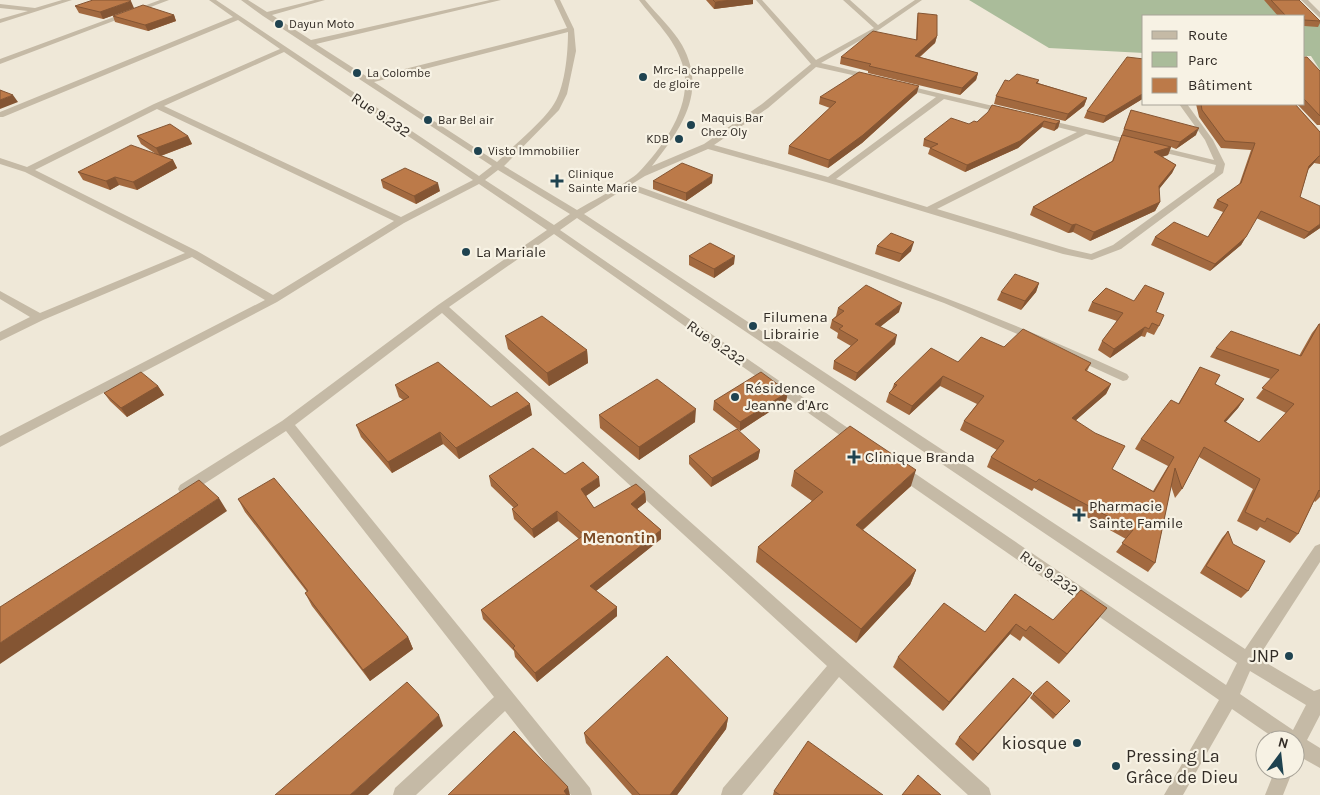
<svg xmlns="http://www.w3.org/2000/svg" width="1320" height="795" font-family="Karla,sans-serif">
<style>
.green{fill:#aabc9a}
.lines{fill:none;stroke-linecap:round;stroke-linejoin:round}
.minor{fill:#c5baa6;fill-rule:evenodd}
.wall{fill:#a2693f}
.shaded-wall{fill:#845533}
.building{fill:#bc7a49;stroke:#845533}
.poi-dot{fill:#1f4350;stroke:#f7f2e4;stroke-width:2}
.labels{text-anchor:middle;stroke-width:4.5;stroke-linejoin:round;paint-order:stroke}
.far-poi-label{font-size:12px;fill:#322c26;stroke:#f7f2e4;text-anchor:start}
.street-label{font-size:15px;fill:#322c26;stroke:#f7f2e4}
.poi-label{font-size:15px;fill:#322c26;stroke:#f7f2e4;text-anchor:start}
.neighbourhood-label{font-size:16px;font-weight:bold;fill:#7a4a25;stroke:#f7f2e4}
.near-poi-label{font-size:18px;fill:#322c26;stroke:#f7f2e4;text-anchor:end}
</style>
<rect width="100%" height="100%" fill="#efe8d8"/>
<path class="green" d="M969,0H1264L1320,22V70L1311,56H1304V16H1144V53L1049,48Z"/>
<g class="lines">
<path class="minor" d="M62,0H72L0,23V19L28,11L0,8V4L35,8Z
M160,0H169L0,64V59Z
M209,0H216L479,176L492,166L263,16L241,0H248L267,12L315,0H325L272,15L311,40L490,0H501L316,44L369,78L567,28L554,0H560L574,29L576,51L567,94L559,110L504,166L577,210C592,201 628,183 639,172C665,145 695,102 682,63C674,38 654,20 639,0H645C657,15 672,28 682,45C708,92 681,129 652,166L704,144L762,104L811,64L756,0H762L816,60L874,28L843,0H850L878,25L915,0H922L880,29L821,63L875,76V80L816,67L768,108L714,145L828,177L936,97L900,88V84L1010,110V114H1007L944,99L836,179L927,207L1077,132L1041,123V119H1044L1214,160L1205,140L1179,104H1187L1213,140L1225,164L1223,173L1121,249L1092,260L1063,254L826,182L708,149L645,176L632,184C799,244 966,300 1127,374L1129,377L1127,380L1123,381L1048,347L944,303L626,188L584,214L1245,649L1315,546L1320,544V562L1258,658L1314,691L1320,689V715L1307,740L1320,748V768L1295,754V740H1277L1232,709L1183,795H1164L1219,700L894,474L892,470L894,466H904L1226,685L1237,663L577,218L560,230L861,437L863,440L861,443H851L554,234L449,307L989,788L991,795H968L839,677L742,795H721L723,788L827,666L442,313L295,425L590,788L592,795H571L505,711L416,795H393L395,788L494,697L286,431L190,493L185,494L180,493L178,489L180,485L282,421L438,305L547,230L479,184L404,223L277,302L0,447V436L265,300L192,257L43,320L0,341V332L30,317L0,299V291L40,313L185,253L25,172L0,164V158L27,167L154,104L280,49L238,20L3,117H0V112L233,17ZM568,32C568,53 565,90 552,107C540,124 513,146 497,162L374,82ZM284,52L473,180L401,217L164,106ZM157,109L394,221L273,295L197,251L35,170ZM1086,134L1216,165L1214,172L1113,245L1091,254L1069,249L937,209ZM498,170L570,214L554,225L485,180ZM1250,671L1306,705L1293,730L1240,694Z
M1301,0H1308L1320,12V18Z
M1275,770H1293L1283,795H1265Z"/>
</g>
<path class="wall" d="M706,0H753V4L714,9Z
M1264,0H1299L1320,21V23L1318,27L1304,26V16H1278Z
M75,6L134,8L103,19L79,13Z
M918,13L937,36L935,43L920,57L978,73L976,80L960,95L868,73V71L840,64L841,57L916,40L917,19Z
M174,15L176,21L148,31L115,22L113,16Z
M1304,57L1320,71V125H1317L1297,104H1304Z
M1144,59V98L1103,123L1084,118L1087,111Z
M1039,80L1038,83L1087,98L1084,106L1065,121L994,104L996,96L1009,81Z
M917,93L862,143L828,168L788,154L789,146L830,108L819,104L820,97Z
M1196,104H1295L1320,132V164L1314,163L1308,170L1300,197L1320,228L1304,239L1256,218L1241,245L1210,271L1151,245L1155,237H1208L1223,212L1213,208L1217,200L1239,185L1251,150L1221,148L1199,117Z
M1131,110L1196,135L1176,149L1171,147L1168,155L1162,157L1176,165L1172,173L1159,189L1160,202L1155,211L1090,241L1073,232L1068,233L1030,215L1033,207L1112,161Z
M988,112L1060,121L1058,128L1054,131L1042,127L1018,148L965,172L928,154L930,148L923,146L924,139L977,122Z
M137,136H188L192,144L161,156L173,160L177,168L137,190L119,185L110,190L83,180L78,172L156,154L141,144Z
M381,180L440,191L416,204L383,188Z
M653,181L712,183L686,201L653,189Z
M877,246L911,251L899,262L875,254Z
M689,256L734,264L714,278L689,265Z
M1039,283L1036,292L1021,310L997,300L1001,292Z
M1092,302L1156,312L1159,326L1154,335L1147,332L1145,337L1141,336L1110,358L1098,350L1102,341L1117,321L1088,311Z
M838,308L899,312L880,327L895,344L855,381L833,369L834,361L851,346L837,338L838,333L830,328L832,320L836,316Z
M1319,324H1320V497L1315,502L1314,501L1298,534L1290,543L1260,527L1257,531L1237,521L1253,489L1199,457L1182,489L1175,498L1171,486L1155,563L1148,572L1116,552L1126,539L1034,488L1032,491L987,467L991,457L997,450L960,430L964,421L977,404L940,386L909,415L886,402L889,393L892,389L894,384L1004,347L1091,363L1087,371L1111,384L1106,394L1076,420L1112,469L1153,491L1168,466L1135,449L1141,439L1178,404L1200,367L1215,384L1244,399L1238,408L1225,422L1259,442L1286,413L1256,398L1271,379L1210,357L1216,348L1299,356L1312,333Z
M505,336L587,350L588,363L549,386L508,349Z
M395,385L491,407L532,415L459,459L443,444L392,473L361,437L356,425L403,400L399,397Z
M158,386L164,395L127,417L110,401L104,393Z
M788,392L786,401L740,431L713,410L714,401Z
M599,415L695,422L639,460L600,428Z
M760,450L758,459L711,487L689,464V456Z
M794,471L911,486L863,530L916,570L910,585L856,643L756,562L758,547L812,501L791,486Z
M565,474L600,486L586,496L594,508L645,492L646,502L637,509L661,530V539L596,591L617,607V616L537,682L515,657L514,651L483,619L481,610L579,539L558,521L534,538L514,519L512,509L514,508L491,486L489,476Z
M238,499L408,637L413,649L370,681L312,606L305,593L307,592L245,512Z
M1228,531L1248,591L1241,598L1200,573L1222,538Z
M1015,594L1053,620L1099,618L1059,664L1023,636L1020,641L1010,634L943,711L893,667L898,657L985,632Z
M1032,693L1026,701L973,761L955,744L959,737Z
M1033,694L1067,704L1053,719L1030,698Z
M728,718L726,729L677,795H632L586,743L584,733Z
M774,791L883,795H773Z"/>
<path class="shaded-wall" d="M732,0H753V4L714,9L715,2Z
M131,1L134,8L103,19L100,12Z
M174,15L176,21L148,31L145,25Z
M937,36L935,43L913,62L915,56Z
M978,73L976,80L960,95L962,88Z
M919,86L917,93L862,143L828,168L829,160Z
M1144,93V98L1103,123L1106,116Z
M13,95L18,102L0,109V100Z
M1087,98L1084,106L1065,121L1068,114Z
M1044,121L1042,127L1018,148L965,172L967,165Z
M1060,121L1058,128L1054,131L1056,124Z
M1199,128L1196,135L1176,149L1180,142Z
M188,136L192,144L160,156L156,148Z
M1171,147L1168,155L1150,160L1154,152Z
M1319,156L1314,163L1304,173L1309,166Z
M173,160L177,168L137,190L133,182Z
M1176,165L1172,173L1155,194L1159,186Z
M713,175L712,183L686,201V193Z
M115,177L119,185L110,190L106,181Z
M438,183L440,191L416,204L414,196Z
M1160,202L1155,211L1090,241L1094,232Z
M1076,224L1073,232L1068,233L1072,225Z
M1320,224V228L1304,239L1309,232Z
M1246,237L1241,245L1210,271L1215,264Z
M914,242L911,251L899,262L902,254Z
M735,256L734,264L714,278V269Z
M1039,283L1036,292L1021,310L1025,301Z
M902,303L899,312L872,333L875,324Z
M1145,327L1141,336L1110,358L1114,349Z
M897,335L895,344L855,381L857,373Z
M587,350L588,363L549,386L547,373Z
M943,376L940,386L909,415L912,406Z
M1111,384L1106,394L1067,428L1072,418Z
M158,386L164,395L127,417L121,408Z
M788,392L786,401L740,431V422Z
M1244,399L1238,408L1218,431L1224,421Z
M530,404L532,415L459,459L456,448Z
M696,409L695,422L639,460V447Z
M440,432L443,444L392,473L388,462Z
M760,450L758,459L711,487L712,478Z
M916,470L911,486L851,540L856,525Z
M599,477L600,486L583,498L581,489Z
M645,492L646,502L631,514V504Z
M219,498L227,511L0,664V643Z
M557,511L558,521L534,538L532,529Z
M661,530V539L591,595L590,586Z
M916,570L910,585L856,643L861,629Z
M617,607V616L537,682L535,673Z
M1107,608L1099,618L1059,664L1067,654Z
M1016,624L1010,634L943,711L949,702Z
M408,637L413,649L370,681L363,670Z
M1032,693L1026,701L973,761L978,754Z
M439,715L443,726L368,795H350Z
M728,718L726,729L677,795H670Z
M568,787L570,795H564V791Z"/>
<path class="building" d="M93,0H129L131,1L100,12L75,6Z
M713,0H732L715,2Z
M1271,0H1299L1320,21L1304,20V16H1286Z
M143,5L174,15L145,25L113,16Z
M918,13L937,15V36L915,56L978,73L962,88L869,66L871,64L841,57L873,31L917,40Z
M1127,57L1144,59V93L1106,116L1087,111Z
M1304,57H1307L1320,71V116L1304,99Z
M859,72L919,86L863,135L829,160L789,146L836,102L820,97Z
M1017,74L1039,80L1036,83L1087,98L1068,114L996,96L1005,80L1009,81Z
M0,90L13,95L0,100Z
M1201,104H1295L1320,132V156H1319L1309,166L1300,197L1320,206V224L1309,232L1261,211L1246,237L1215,264L1155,237L1174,222L1208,237L1228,205L1217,200L1241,183L1255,143L1225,141L1202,110Z
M992,105L1060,121L1056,124L1044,121L1020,141L967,165L930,148L938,144L924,139L951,118L969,124L974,121L977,122L988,112Z
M1131,110L1199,128L1180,142L1124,129Z
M170,124L188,136L156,148L137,136Z
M1122,135L1171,147L1154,152L1176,165L1159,186L1160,202L1094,232L1076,224L1072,225L1033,207L1113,161Z
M131,145L173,160L133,182L115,177L106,181L78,172Z
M682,163L713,175L686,193L653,181Z
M405,168L438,183L414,196L381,180Z
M891,233L914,242L902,254L877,246Z
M710,243L735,256L714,269L689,256Z
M1015,274L1039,283L1025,301L1001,292Z
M866,285L902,303L875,324L897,335L857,373L834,361L858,340L839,329L843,326L832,320L844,311L838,308Z
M1145,285L1164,293L1156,312L1164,315L1159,326L1152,323L1149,329L1145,327L1114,349L1102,341L1123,313L1092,302L1106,288L1134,301Z
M542,316L587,350L547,373L505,336Z
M1319,324H1320V491L1319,490L1298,534L1267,518L1265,522L1245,512L1260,479L1204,447L1182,489L1175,468L1155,563L1122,543L1133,530L1039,479L1036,482L991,457L1004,441L964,421L984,396L943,376L912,406L889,393L897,385L894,384L931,348L958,362L981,337L1004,347L1023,329L1091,363L1085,370L1111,384L1072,418L1095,433L1125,446L1112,469L1154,492L1174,457L1141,439L1171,400L1179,404L1200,367L1220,375L1215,384L1244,399L1224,421L1259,442L1294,404L1262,388L1279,370L1216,348L1231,331L1301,356Z
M438,362L491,407L517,392L530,404L456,448L440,432L388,462L356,425L409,397L395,385Z
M141,372L158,386L121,408L104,393Z
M761,372L788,392L740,422L714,401Z
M657,379L696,409L639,447L599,415Z
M850,426L916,470L856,525L916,570L861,629L758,547L823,492L794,471Z
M737,429L760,450L712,478L689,456Z
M533,448L565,474L583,462L599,477L581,489L594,508L636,484L645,492L631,504L661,530L590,586L617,607L535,673L513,648L515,646L481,610L584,535L557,511L532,529L512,509L518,505L489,476Z
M274,478L408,637L363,670L305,593L308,591L238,499Z
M199,480L219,498L0,643V607Z
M1228,531L1233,544L1265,561L1248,591L1206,566Z
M1081,590L1107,608L1067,654L1030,626L1026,631L1016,624L949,702L898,657L944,603L985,632L1015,594L1053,620Z
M667,656L728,718L670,795H640L584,733Z
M1013,678L1032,693L978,754L959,737Z
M1047,681L1070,701L1056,715L1033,694Z
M407,682L439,715L350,795H275Z
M514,731L568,787L564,791L567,795H448Z
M808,741L883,795H780L774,791Z
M918,775L941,795H902Z"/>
<g class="poi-dot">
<circle cx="279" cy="24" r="5"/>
<circle cx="357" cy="73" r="5"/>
<circle cx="643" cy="77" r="5"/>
<circle cx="428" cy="120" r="5"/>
<circle cx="691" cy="125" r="5"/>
<circle cx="679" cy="139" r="5"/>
<circle cx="478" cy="151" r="5"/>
<path d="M554.5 173.5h5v5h5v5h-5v5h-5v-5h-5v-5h5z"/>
<circle cx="466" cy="252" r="5"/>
<circle cx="753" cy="326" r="5"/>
<circle cx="735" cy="397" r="5"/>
<path d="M851.5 449.5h5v5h5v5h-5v5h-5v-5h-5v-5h5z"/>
<path d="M1076.5 507.5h5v5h5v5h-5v5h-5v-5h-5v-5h5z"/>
<circle cx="1289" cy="656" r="5"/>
<circle cx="1077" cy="743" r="5"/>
<circle cx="1116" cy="766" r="5"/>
</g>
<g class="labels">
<g class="far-poi-label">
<text x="289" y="28">Dayun Moto</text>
<text x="653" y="74">Mrc-la chappelle<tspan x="653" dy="14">de gloire</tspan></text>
<text x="367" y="77">La Colombe</text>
<text x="701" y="122">Maquis Bar<tspan x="701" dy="14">Chez Oly</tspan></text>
<text x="438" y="124">Bar Bel air</text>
<text x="669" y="143" text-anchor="end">KDB</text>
<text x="488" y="155">Visto Immobilier</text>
<text x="568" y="178">Clinique<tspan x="568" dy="14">Sainte Marie</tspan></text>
</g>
<g class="street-label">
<text transform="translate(381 115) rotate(34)" y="5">Rue 9.232</text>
<text transform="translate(716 343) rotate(35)" y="5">Rue 9.232</text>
<text transform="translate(1049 573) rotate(35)" y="5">Rue 9.232</text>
</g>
<g class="poi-label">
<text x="476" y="257">La Mariale</text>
<text x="763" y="322">Filumena<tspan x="763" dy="17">Librairie</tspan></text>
<text x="745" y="393">Résidence<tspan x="745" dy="17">Jeanne d'Arc</tspan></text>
<text x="865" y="462">Clinique Branda</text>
<text x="1089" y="511">Pharmacie<tspan x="1089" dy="17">Sainte Famile</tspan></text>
</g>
<g class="neighbourhood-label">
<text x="619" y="543">Menontin</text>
</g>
<g class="near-poi-label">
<text x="1279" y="662">JNP</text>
<text x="1067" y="749">kiosque</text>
<text x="1126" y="762" text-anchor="start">Pressing La<tspan x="1126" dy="21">Grâce de Dieu</tspan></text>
</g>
</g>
<rect x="1142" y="15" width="162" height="90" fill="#f7f2e4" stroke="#a8a398"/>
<rect x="1152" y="31" width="25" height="8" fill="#c5baa6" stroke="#a8a398"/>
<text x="1188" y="40" font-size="15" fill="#322c26">Route</text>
<rect x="1152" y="52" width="25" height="15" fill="#aabc9a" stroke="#a8a398"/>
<text x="1188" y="65" font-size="15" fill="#322c26">Parc</text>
<rect x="1152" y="78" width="25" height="15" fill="#bc7a49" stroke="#a8a398"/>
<text x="1188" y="90" font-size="15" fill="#322c26">Bâtiment</text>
<g transform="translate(1280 755) rotate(15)"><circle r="24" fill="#f7f2e4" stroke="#a8a398"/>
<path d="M0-4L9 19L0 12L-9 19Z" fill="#1f4350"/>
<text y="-8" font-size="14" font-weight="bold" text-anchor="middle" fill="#322c26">N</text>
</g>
</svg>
